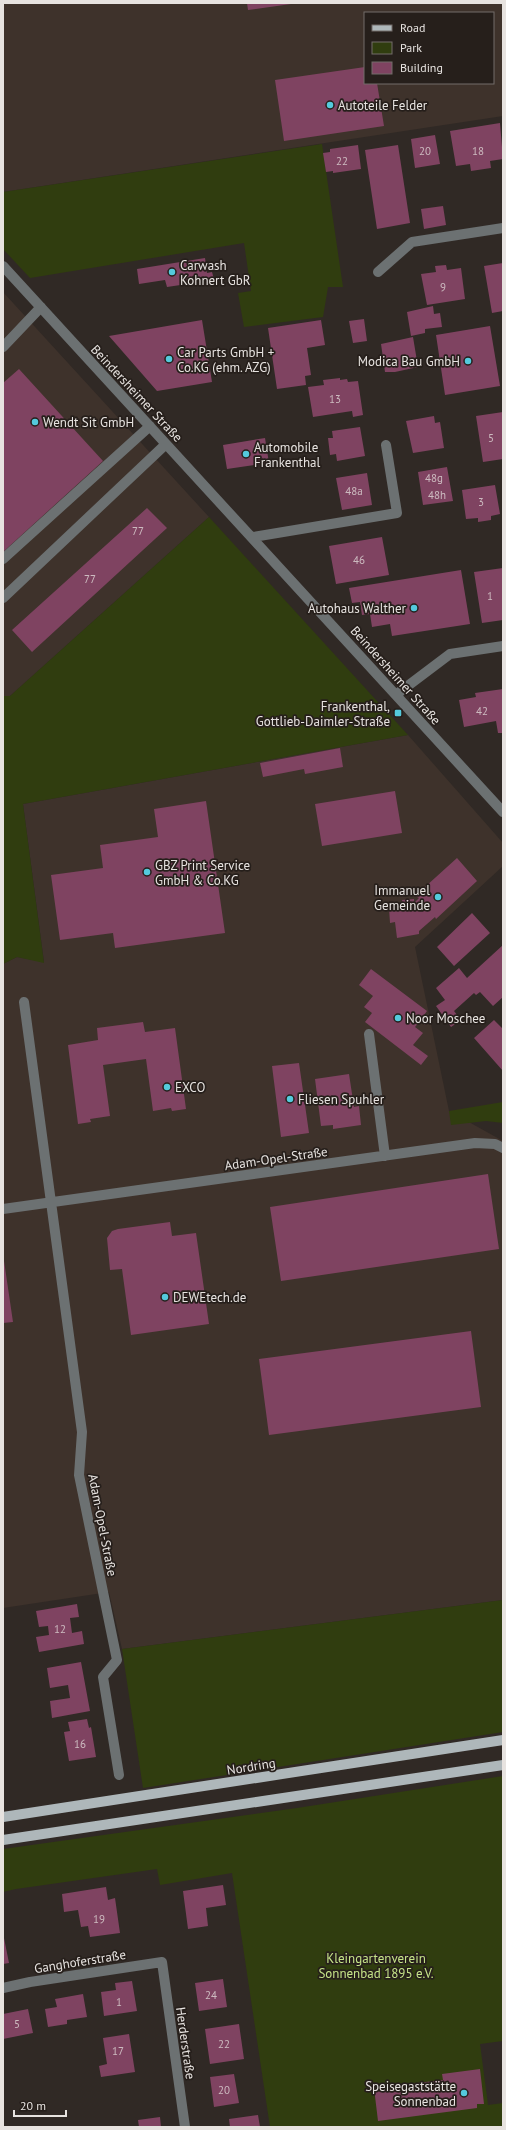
<svg xmlns="http://www.w3.org/2000/svg" width="506" height="2130" font-family="'PT Sans',sans-serif">
<style>
.built{fill:#3e322b;fill-rule:evenodd}
.green{fill:#303d0f}
.building{fill:#7f4361}
.lines{fill:none;stroke-linecap:round;stroke-linejoin:round}
.minor{stroke:#6c7172;stroke-width:10}
.major{stroke:#aeb7ba;stroke-width:10}
.poi-dot{fill:#54cadd;stroke:#261f1b;stroke-width:1.5}
.labels{text-anchor:middle;stroke-width:3.5;stroke-linejoin:round;paint-order:stroke}
.number-label{font-size:11px;fill:#cdbbc0}
.poi-label{font-size:13px;fill:#e7e3e0;stroke:#261f1b;text-anchor:start}
.street-label{font-size:13px;fill:#e7e3e0;stroke:#261f1b}
.park-label{font-size:13px;fill:#c5e388;stroke:#261f1b}
</style>
<rect width="100%" height="100%" fill="#302925"/>
<path class="built" d="M3,3H503V116L3,192ZM365,13H493V83H365Z
M3,292L209,517L10,696H3Z
M408,735L503,843V866L415,947L449,1111L503,1141V1600L122,1649L109,1592L3,1608V964L17,957L44,962L23,804Z"/>
<path class="green" d="M322,144L343,287H328L323,317L244,327L238,293L251,291L244,243L30,278L3,249V192Z
M209,517L408,735L23,804L44,963L17,957L3,964V696H10Z
M503,1102V1123L486,1121L451,1125L449,1111Z
M503,1600V1732L143,1788L122,1649Z
M503,1776V2041L480,2044L488,2105L503,2103V2127H270L232,1873L160,1885L157,1869L16,1889L3,1892V1849L297,1808Z"/>
<path class="building" d="M247,3H291V4L248,10Z
M365,67V83H377L384,126L284,141L275,80Z
M500,123L503,159L490,161L491,168L471,171L470,164L456,166L450,131Z
M435,135L440,164L415,168L411,139Z
M358,145L361,169L333,173V171L326,172L323,153L330,152V149Z
M398,145L410,223L377,229L365,150Z
M443,206L446,225L424,229L421,209Z
M205,258L207,273L212,272L214,279L198,282L196,275L192,276L194,283L167,287L165,280L139,284L137,269Z
M503,263V311L492,313L484,266Z
M446,265L447,270L461,268L465,299L427,305L421,274L436,272L435,266Z
M433,306L434,314L440,313L442,327L425,329V333L411,336L407,312Z
M364,319L367,341L353,343L349,321Z
M202,320L212,382L157,391L109,336Z
M321,320L325,345L307,348L311,375L305,376L306,385L277,389L268,328Z
M490,326L500,386L445,395L436,335Z
M413,337L418,367L395,372H385L381,344Z
M19,369L103,461L3,552V383Z
M340,378V380L347,379L348,382L358,381L363,415L353,417L352,411L313,417L308,387L324,385L323,380Z
M503,412V459L483,462L476,416Z
M434,416L435,423L440,422L444,448L413,453L406,421Z
M360,427L365,456L337,461L336,454L330,455L328,438H333L332,431Z
M265,438L269,463L227,469L223,445Z
M447,467L453,501L423,505L418,472Z
M367,473L372,505L342,510L336,478Z
M495,485L500,514L491,516V520L478,522V518L466,519L462,490Z
M147,508L167,528L32,652L12,630Z
M382,537L389,575L336,584L329,546Z
M503,568V620L482,623L474,572Z
M461,570L470,624L392,636L390,624L372,627L370,614L362,615L360,602L352,603L349,588Z
M503,689V733H498L496,721L464,727L459,700L476,697L475,693Z
M340,748L343,767L305,774L304,769L263,777L260,763Z
M395,791L402,833L322,846L315,804Z
M206,801L225,933L115,948L113,933L60,940L51,875L103,868L100,845L158,837L154,809Z
M457,858L477,881L436,919L435,917L419,931V934L397,938L395,922L390,923L389,908L403,906L402,900L414,899V903L419,898L415,896Z
M472,913L490,933L454,966L437,947Z
M503,945V997L493,1006L480,992L476,995L474,993L454,1011L461,1020L451,1027L436,1006L445,1000L436,988L459,968L467,978Z
M371,969L427,1011L424,1015L429,1020L425,1025L420,1021L415,1027L423,1033L413,1045L428,1056L421,1065L365,1022L372,1013L364,1007L373,996L359,985Z
M494,1020L503,1029V1071L474,1038Z
M143,1022L145,1032L175,1028L186,1109L172,1111L171,1108L153,1111L146,1059L103,1065L110,1116L90,1119L91,1122L78,1124L68,1045L98,1040L97,1028Z
M299,1063L309,1133L281,1137L272,1066Z
M349,1074L354,1107L359,1106L361,1125L333,1129V1125L321,1126L315,1079Z
M488,1174L499,1249L281,1281L270,1207Z
M170,1222L172,1236L196,1233L209,1324L131,1335L122,1269L110,1270L107,1238L112,1231L118,1229Z
M3,1254L13,1322L3,1323Z
M471,1331L481,1407L269,1435L259,1359Z
M77,1604L79,1617L70,1618L72,1633L82,1631L84,1644L39,1652L36,1637L49,1635L48,1626L39,1627L36,1611Z
M81,1662L90,1711L52,1718L50,1701L70,1698L68,1685L50,1688L47,1668Z
M87,1719L89,1728L91,1727L96,1757L69,1761L64,1732L70,1731L68,1722Z
M223,1885L226,1905L206,1908L208,1926L188,1929L183,1891Z
M106,1887L108,1900L115,1898L120,1933L90,1937L88,1926L81,1927L78,1910L64,1912L62,1894Z
M3,1933L9,1963L3,1964Z
M223,1979L227,2007L199,2011L195,1983Z
M132,1981L137,2011L104,2016L101,1992L116,1990L115,1983Z
M83,1994L87,2017L67,2020V2024L48,2027L45,2009L57,2007L55,1999Z
M28,2009L33,2033L3,2039V2014Z
M239,2024L244,2059L210,2064L205,2029Z
M129,2034L135,2072L101,2077L99,2066L107,2064L103,2038Z
M480,2069L484,2104H477V2108L378,2121L374,2088L443,2080L442,2074Z
M234,2074L239,2103L214,2107L210,2077Z
M258,2115L260,2127H230L229,2119Z
M160,2117L161,2127H139L138,2120Z"/>
<g class="lines">
<path class="minor" d="M3,266L503,812
M378,272L412,242L503,228
M3,347L41,307
M253,537L397,513L386,445
M3,559L150,426
M3,598L166,444
M397,694L450,654L503,646
M24,1002L82,1432L79,1475L117,1660L103,1677L119,1775
M369,1034L385,1156
M3,1209L475,1143L495,1144L503,1148
M3,1988L30,1982L162,1962L185,2127"/>
<path class="major" d="M3,1817L503,1740
M3,1840L503,1765"/>
</g>
<g class="poi-dot">
<circle cx="330" cy="105" r="4"/>
<circle cx="172" cy="272" r="4"/>
<circle cx="169" cy="359" r="4"/>
<circle cx="468" cy="361" r="4"/>
<circle cx="35" cy="422" r="4"/>
<circle cx="246" cy="454" r="4"/>
<circle cx="414" cy="608" r="4"/>
<rect x="394" y="709" width="8" height="8" rx="2"/>
<circle cx="147" cy="872" r="4"/>
<circle cx="438" cy="897" r="4"/>
<circle cx="398" cy="1018" r="4"/>
<circle cx="167" cy="1087" r="4"/>
<circle cx="290" cy="1099" r="4"/>
<circle cx="165" cy="1297" r="4"/>
<circle cx="464" cy="2093" r="4"/>
</g>
<g class="labels">
<g class="number-label">
<text x="425" y="155">20</text>
<text x="478" y="155">18</text>
<text x="342" y="165">22</text>
<text x="443" y="291">9</text>
<text x="335" y="403">13</text>
<text x="491" y="442">5</text>
<text x="434" y="482">48g</text>
<text x="354" y="495">48a</text>
<text x="437" y="499">48h</text>
<text x="481" y="506">3</text>
<text x="138" y="535">77</text>
<text x="359" y="564">46</text>
<text x="90" y="583">77</text>
<text x="490" y="600">1</text>
<text x="482" y="715">42</text>
<text x="60" y="1633">12</text>
<text x="80" y="1748">16</text>
<text x="99" y="1923">19</text>
<text x="211" y="1999">24</text>
<text x="119" y="2006">1</text>
<text x="17" y="2028">5</text>
<text x="224" y="2048">22</text>
<text x="118" y="2055">17</text>
<text x="224" y="2094">20</text>
</g>
<g class="poi-label">
<text x="338" y="110">Autoteile Felder</text>
<text x="180" y="270">Carwash<tspan x="180" dy="15">Kohnert GbR</tspan></text>
<text x="177" y="357">Car Parts GmbH +<tspan x="177" dy="15">Co.KG (ehm. AZG)</tspan></text>
<text x="460" y="366" text-anchor="end">Modica Bau GmbH</text>
<text x="43" y="427">Wendt Sit GmbH</text>
<text x="254" y="452">Automobile<tspan x="254" dy="15">Frankenthal</tspan></text>
<text x="406" y="613" text-anchor="end">Autohaus Walther</text>
<text x="390" y="711" text-anchor="end">Frankenthal,<tspan x="390" dy="15">Gottlieb-Daimler-Straße</tspan></text>
<text x="155" y="870">GBZ Print Service<tspan x="155" dy="15">GmbH &amp; Co.KG</tspan></text>
<text x="430" y="895" text-anchor="end">Immanuel<tspan x="430" dy="15">Gemeinde</tspan></text>
<text x="406" y="1023">Noor Moschee</text>
<text x="175" y="1092">EXCO</text>
<text x="298" y="1104">Fliesen Spuhler</text>
<text x="173" y="1302">DEWEtech.de</text>
<text x="456" y="2091" text-anchor="end">Speisegaststätte<tspan x="456" dy="15">Sonnenbad</tspan></text>
</g>
<g class="street-label">
<text transform="translate(137 393) rotate(47)" y="5">Beindersheimer Straße</text>
<text transform="translate(396 675) rotate(48)" y="5">Beindersheimer Straße</text>
<text transform="translate(276 1158) rotate(-8)" y="5">Adam-Opel-Straße</text>
<text transform="translate(103 1525) rotate(79)" y="5">Adam-Opel-Straße</text>
<text transform="translate(251 1766) rotate(-9)" y="5">Nordring</text>
<text transform="translate(80 1961) rotate(-9)" y="5">Ganghoferstraße</text>
<text transform="translate(186 2043) rotate(82)" y="5">Herderstraße</text>
</g>
<g class="park-label">
<text x="376" y="1963">Kleingartenverein<tspan x="376" dy="15">Sonnenbad 1895 e.V.</tspan></text>
</g>
</g>
<rect width="506" height="2130" fill="none" stroke="#e7e3e0" stroke-width="8"/>
<rect x="364" y="12" width="130" height="72" fill="#261f1b" stroke="#736d6a"/>
<rect x="372" y="25" width="20" height="6" fill="#aeb7ba" stroke="#736d6a"/>
<text x="400" y="32" font-size="12" fill="#e7e3e0">Road</text>
<rect x="372" y="42" width="20" height="12" fill="#303d0f" stroke="#736d6a"/>
<text x="400" y="52" font-size="12" fill="#e7e3e0">Park</text>
<rect x="372" y="62" width="20" height="12" fill="#7f4361" stroke="#736d6a"/>
<text x="400" y="72" font-size="12" fill="#e7e3e0">Building</text>
<path d="M14 2110v6h52v-6" fill="none" stroke="#e7e3e0" stroke-width="2"/>
<text x="20" y="2110" font-size="12" fill="#e7e3e0" stroke="#261f1b" stroke-width="3" paint-order="stroke">20 m</text>
</svg>
